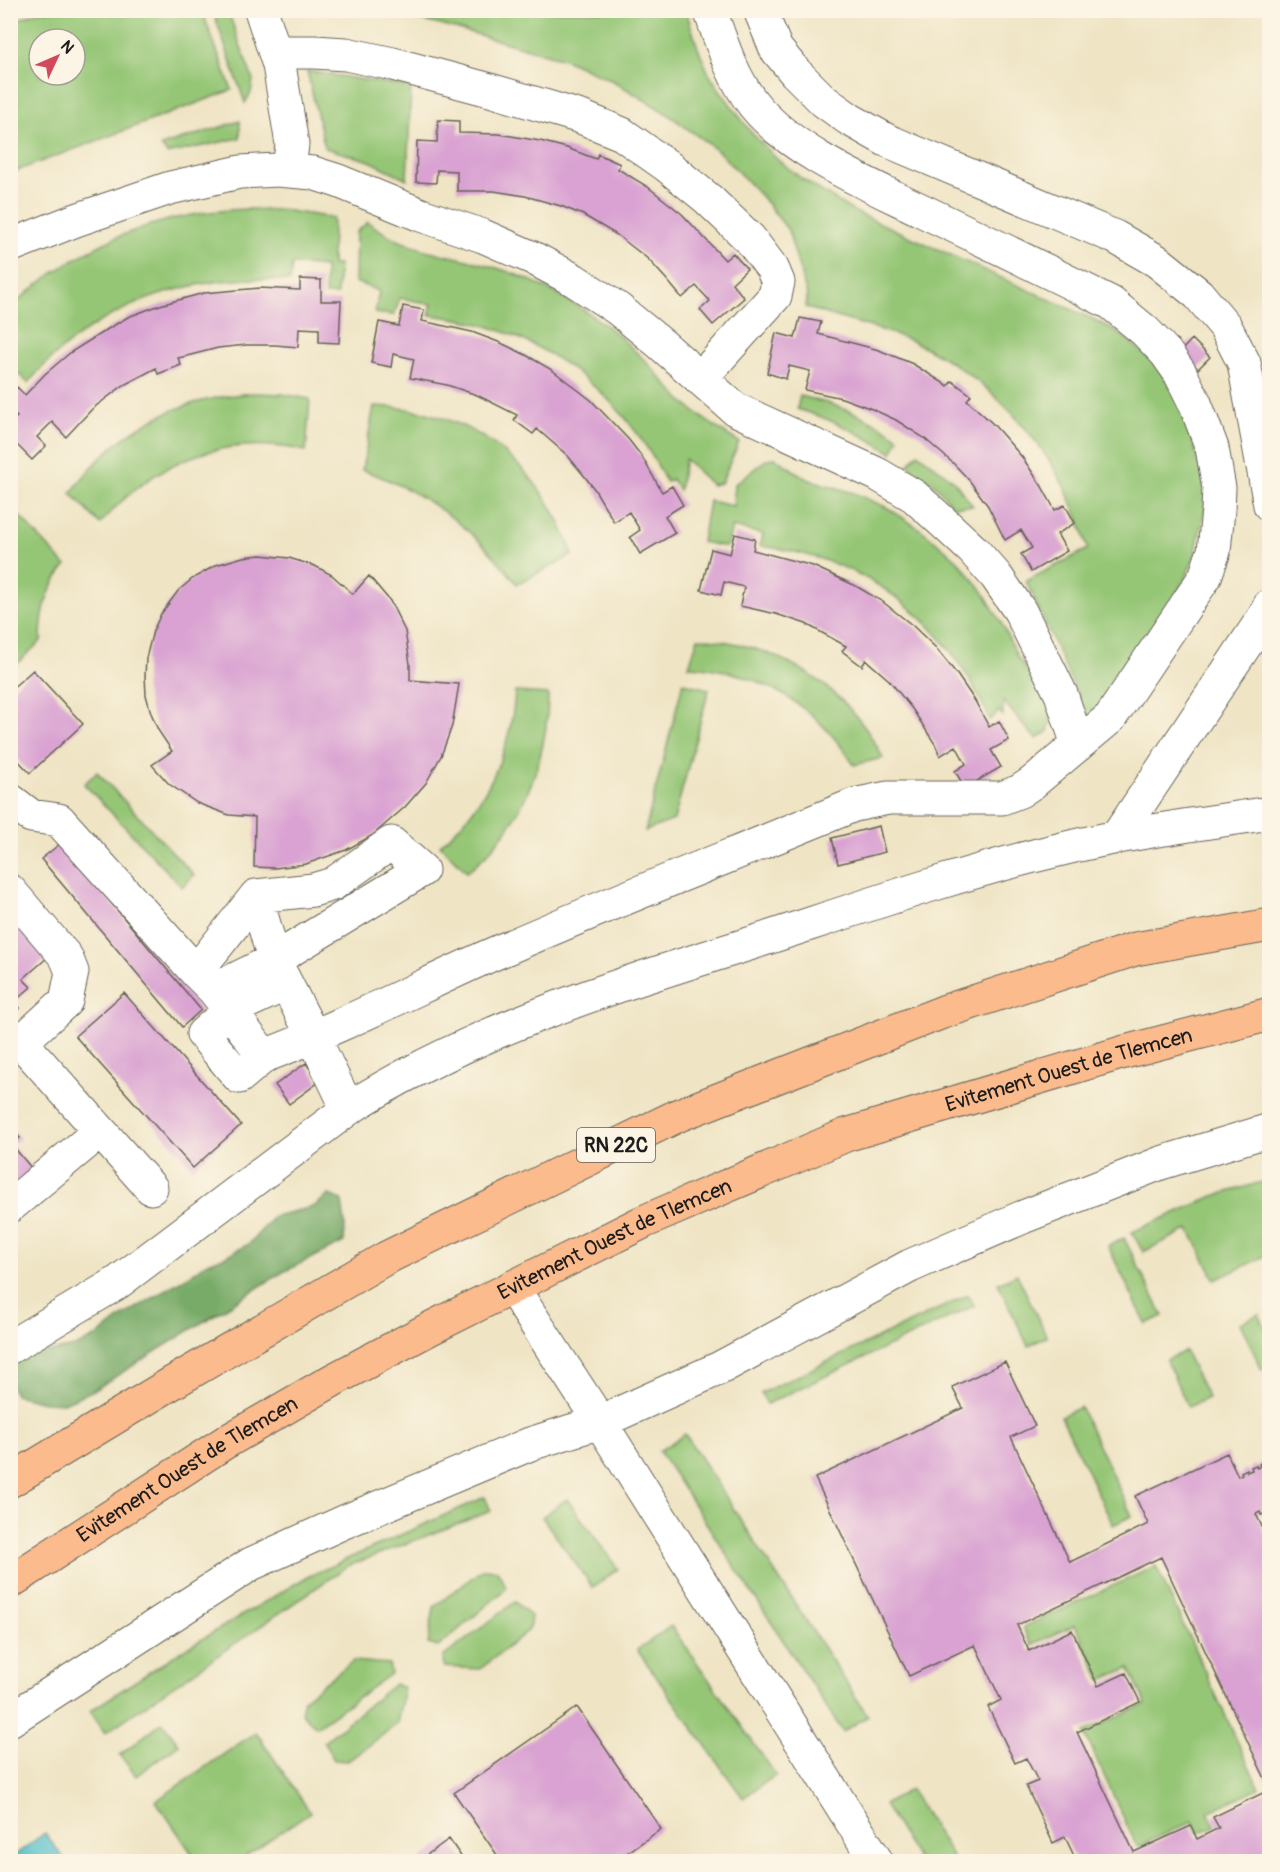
<svg xmlns="http://www.w3.org/2000/svg" width="1280" height="1872" font-family="Pangolin,sans-serif">
<style>
.green{fill:#95c676;stroke:#587149;stroke-width:1.5;fill-rule:evenodd}
.forest{fill:#78ab67;stroke:#4a6442;stroke-width:1.5}
.water{fill:#53c0ca;stroke:#386e73;stroke-width:1.5}
.building{fill:#d9a2d2}
.lines{fill:none;stroke-linecap:round;stroke-linejoin:round}
.minor-casing{stroke:#666257;stroke-width:35}
.trunk-casing{stroke:#666257;stroke-width:35}
.minor{stroke:#fff;stroke-width:33}
.trunk{stroke:#fbbb8c;stroke-width:33}
.labels{text-anchor:middle;stroke-width:4.5;stroke-linejoin:round;paint-order:stroke}
.shield{fill:#fcf5e5;stroke:#5f5d58;stroke-width:1.5}
.shield-label{font-size:20px;font-weight:bold;fill:#1c1c1c}
.street-label{font-size:21px;fill:#1c1c1c;stroke:#fcf5e5}
</style>
<rect width="100%" height="100%" fill="#fcf5e5"/>
<filter id="ink" filterUnits="userSpaceOnUse"><feTurbulence type="fractalNoise" baseFrequency=".0167" numOctaves="2"/><feDisplacementMap in="SourceGraphic" scale="12" xChannelSelector="R" yChannelSelector="G"/><feConvolveMatrix kernelMatrix="1 2 1 2 8 2 1 2 1" color-interpolation-filters="sRGB"/></filter>
<filter id="wash" filterUnits="userSpaceOnUse"><feTurbulence type="fractalNoise" baseFrequency=".008" numOctaves="4" result="noise"/><feDisplacementMap in="SourceGraphic" scale="24" xChannelSelector="R" yChannelSelector="G"/><feGaussianBlur stdDeviation="1.35" result="paint"/><feColorMatrix in="noise" values="0 0 0 0 0 0 0 0 0 0 0 0 0 0 0 0 0 1.4 0 .05"/><feComposite in="paint" operator="in"/></filter>
<g filter="url(#wash)">
<rect width="100%" height="100%" fill="#efe4c4"/>
<path class="green" d="M40,11H202L232,90L11,173V22ZM39,39H75V75H39Z
M213,11H228L253,80L251,93L245,103Z
M380,11H686L698,48L709,74L717,86L750,131L778,160L802,179L853,211L1095,320L1120,334L1143,352L1160,370L1179,401L1203,474L1206,504L1195,555L1185,579L1108,705L1088,718L1026,581L1088,549C1064,458 997,379 910,340C876,326 840,320 806,307L807,295L788,230L762,197L718,151L666,113L615,82L567,60L458,29Z
M307,71L411,87L407,179L370,161L325,148Z
M240,121V138L167,154L161,146Z
M246,209L283,210L333,218L332,265H339L337,295H325V267L292,264L290,281C192,271 93,306 28,383L19,374L11,382V307C79,245 154,213 246,209Z
M368,222C408,252 441,252 487,265C517,273 545,286 571,302C593,315 615,331 633,349C650,364 664,383 680,399C698,416 719,430 739,442L721,483L712,485L685,459L679,490L672,479L666,482C622,389 532,324 429,315L432,304L400,298L394,315L375,313L379,291L355,282L356,232Z
M253,393L282,394L310,399L306,451C222,433 155,460 100,524L71,493C118,428 174,399 253,393Z
M800,396C837,404 869,416 899,438L892,453C862,434 832,419 797,409Z
M374,406C471,408 542,465 573,555L517,584C477,531 425,491 362,470Z
M918,453L953,480L973,506H953L936,486L908,465Z
M775,458L807,479L854,493L888,508L920,529L939,544L958,561L982,590L1001,622L1017,656L1053,707L1048,732L1036,739L1003,701V716L999,711L990,720C946,619 870,559 760,546L763,534L732,527L727,547L702,542L709,501L733,506L735,484L767,459Z
M11,507L66,566C47,586 41,614 41,641L11,669Z
M698,638C778,644 847,685 883,758L854,765C817,706 758,670 689,666Z
M683,683L709,689L674,820L645,831Z
M515,692L548,694C548,760 521,830 467,872L440,845C486,806 511,752 515,692Z
M97,772L194,875L182,887L84,784Z
M1269,1180V1254L1215,1280L1189,1229L1143,1252L1132,1232L1214,1196Z
M1124,1238L1163,1316L1146,1324L1108,1246Z
M1017,1274L1047,1337L1028,1346L998,1283Z
M968,1295L974,1306L767,1404L761,1393Z
M1259,1314L1269,1336V1366L1262,1370L1240,1323Z
M1185,1351L1208,1398L1188,1407L1166,1360Z
M1080,1407L1132,1516L1113,1525L1061,1416Z
M685,1434L868,1716L843,1732L659,1451Z
M485,1497L491,1511L348,1566L105,1733L90,1711L180,1652L305,1578Z
M567,1499L618,1569L593,1588L542,1517Z
M1156,1566L1259,1788L1208,1812L1215,1826L1198,1833L1193,1821L1137,1847L1084,1732L1146,1704L1129,1668L1101,1680L1075,1625L1031,1645L1023,1627Z
M483,1569L497,1570L507,1588L438,1647L428,1644L434,1607Z
M515,1602L531,1616L529,1630L480,1669L444,1667L443,1657Z
M671,1626L776,1775L743,1798L637,1650Z
M353,1661L389,1664L391,1674L316,1727L301,1713L304,1699Z
M394,1684L404,1688L397,1724L348,1761L334,1760L324,1742Z
M162,1722L179,1744L136,1776L120,1755Z
M256,1732L310,1812L238,1861H197L156,1801Z
M910,1789L955,1861H919L884,1805Z"/>
<path class="forest" d="M329,1195L342,1200L345,1224L344,1242L283,1272L94,1390L64,1403L44,1402L15,1395C9,1384 7,1365 14,1353L54,1351L75,1347L97,1336L123,1316L190,1275L207,1263L224,1257L249,1244L274,1216L313,1207Z"/>
<path class="water" d="M45,1833L66,1861H43L40,1858L35,1861H11V1858Z"/>
<g id="blocks">
<path class="building" d="M438,120L459,121V133L499,134L540,141L567,148L596,159L598,154L620,164L618,169L648,187L682,214L725,260L733,253L747,269L732,283L744,298L713,325L700,310L710,301L696,286L682,298L667,280L648,259L617,235L583,215L561,206L525,196L494,191H457V171L437,170L436,183L416,182L417,141L437,142Z
M300,279L321,280V301H341L339,343L319,342V329L299,328L298,347L275,345H246L218,348L187,356L178,358L181,365L158,374L156,368L124,385L92,409L66,437L52,422L37,437L46,446L32,460L10,438V423L17,417L10,410V394L17,387L25,395L45,374L71,352L111,327L128,317L160,305L204,293L260,288L300,290Z
M403,306L424,310L422,321L472,332L501,343L526,355L552,370L591,400L629,440L642,457L662,492L672,486L683,505L665,516L675,533L640,554L630,537L640,530L629,512L614,522L595,490L586,478L568,456L537,429L533,434L514,420L517,415L477,395L447,385L410,378L414,359L393,354L391,367L371,363L379,322L399,326Z
M800,318L821,322L818,334L879,350L913,364L948,386L952,381L971,395L967,400L993,424L1022,457L1041,485L1055,510L1065,505L1075,523L1057,534L1067,551L1031,572L1021,554L1032,548L1021,530L1005,540L988,506L969,480L954,464L924,438L896,420L872,409L842,398L805,390L810,371L789,366L786,379L767,373L776,333L795,338Z
M1192,339L1210,357L1198,369L1181,351Z
M735,534L755,539L753,550L813,566L856,586L883,602L912,625L935,647L956,673L975,701L989,727L999,721L1009,740L991,750L1001,767L965,788L955,771L966,764L956,746L940,756L935,744L913,710L889,680L866,660L862,666L842,651L846,646L806,624L776,614L740,606L744,587L724,582L721,595L701,590L711,549L730,554Z
M261,555L289,558L315,566L332,575L353,594L369,576L390,601L405,631L410,664V680L459,684L452,726L441,756L426,783L405,807L373,835L346,850L306,864L275,868L254,867L255,817L229,815L197,803L169,784L152,765L172,751L158,730L151,713L146,695L145,676L146,658L153,631L161,614L178,591L192,579L216,565L243,557Z
M33,670L83,724L30,773L10,752V690Z
M879,826L885,852L838,864L832,838Z
M61,843L201,1010L182,1027L41,859Z
M10,916L48,957L23,979L31,987L14,1002L20,1008L10,1017Z
M124,993L241,1125L193,1168L75,1036Z
M306,1063L319,1082L289,1104L275,1085Z
M10,1127L20,1138L12,1145L33,1170L10,1189Z
M1005,1362L1035,1426L1011,1437L1070,1562L1148,1524L1135,1496L1227,1453L1238,1476L1242,1474L1241,1472L1247,1469V1472L1252,1470L1251,1467L1256,1465L1257,1468L1260,1466L1259,1464L1264,1461L1266,1471L1268,1469L1269,1473V1507L1265,1509L1267,1513L1261,1515L1260,1512L1256,1514L1268,1539L1269,1538V1787L1161,1557L1017,1625L1029,1651L1072,1630L1098,1686L1126,1673L1140,1702L1077,1732L1134,1852L1191,1826L1197,1839L1219,1828L1213,1817L1269,1790V1862H1077L1065,1837L1053,1843L1026,1786L1038,1781L1026,1758L1015,1763L988,1707L1001,1700L975,1645L909,1676L815,1478L963,1408L952,1387Z
M577,1707L661,1829L614,1862H502L454,1793Z
M449,1839L465,1862H417Z"/>
</g>
</g>
<g filter="url(#ink)">
<use href="#blocks" fill-opacity="0" stroke="#666257" stroke-width="1.5"/>
<g class="lines">
<defs>
<path id="minor" d="M261,10L279,65L292,144L289,171
M760,10L776,49L795,72L824,101L849,119L886,140L1115,237L1157,261L1198,294L1225,326L1244,363L1270,505
M276,52H314L346,54L393,64L490,90L581,117L622,134L666,165L708,199L750,239L772,268L778,282L775,296L700,379
M10,246L76,220L170,188L240,172L277,170L313,173L338,181L421,215L483,236L533,258L574,280L618,309L661,344L735,409L877,474L914,496L945,524L973,550L996,576L1020,611L1061,694L1078,745
M10,800L31,816L59,820L196,972L214,990L264,1056C340,1028 411,991 484,958C606,904 731,856 854,805L888,798H1002L1020,791L1032,783L1110,718L1205,577L1214,551L1218,510L1219,488L1212,448L1195,403L1180,373L1166,353L1145,331L1111,303C1049,272 986,241 923,211C868,184 793,153 754,105C733,79 721,42 710,10
M1117,837L1264,617L1270,605
M10,891L66,957L72,972L66,1001L21,1042L151,1188
M196,972L256,896L313,890L333,884L391,843L422,870L274,960L314,1038L348,1109
M214,990L274,960L256,896
M264,1056L239,1077L203,1034L230,1010L286,984
M10,1206L99,1132
M512,1287L600,1422L877,1862
M10,1347L117,1283L348,1109C470,1031 611,987 749,944C851,911 953,875 1058,850C1127,833 1199,824 1270,813
M10,1720L251,1564L344,1522L530,1444L600,1422L720,1368L910,1266L1023,1217L1161,1163L1270,1130"/>
<g id="trunk">
<path d="M10,1481L172,1383L386,1258L679,1115L943,1012L1135,949L1270,925"/>
<path id="s1" d="M10,1582L224,1443L333,1380L433,1327L643,1222L846,1135L1121,1053L1270,1014"/>
</g>
</defs>
<use href="#minor" class="minor-casing"/>
<use href="#trunk" class="trunk-casing"/>
<use href="#minor" class="minor"/>
<use href="#trunk" class="trunk"/>
</g>
</g>
<g class="labels">
<rect class="shield" x="577" y="1128" width="78" height="34" rx="4.5"/>
<g class="shield-label">
<text x="616" y="1152">RN 22C</text>
</g>
<g class="street-label">
<text dy="7" stroke="none"><textPath href="#s1" startOffset="1182">Evitement Ouest de Tlemcen</textPath></text>
<text dy="7" stroke="none"><textPath href="#s1" startOffset="696">Evitement Ouest de Tlemcen</textPath></text>
<text dy="7" stroke="none"><textPath href="#s1" startOffset="210">Evitement Ouest de Tlemcen</textPath></text>
</g>
</g>
<rect width="1280" height="1872" fill="none" stroke="#fcf5e5" stroke-width="36"/>
<g transform="translate(57 57) rotate(46)"><circle r="28" fill="#fcf5e5" stroke="#a29e95" stroke-width="1.5"/>
<path d="M0-4.5L10 22L0 15L-10 22Z" fill="#d1495b"/>
<text y="-9" font-size="16" font-weight="bold" text-anchor="middle" fill="#1c1c1c">N</text>
</g>
</svg>
